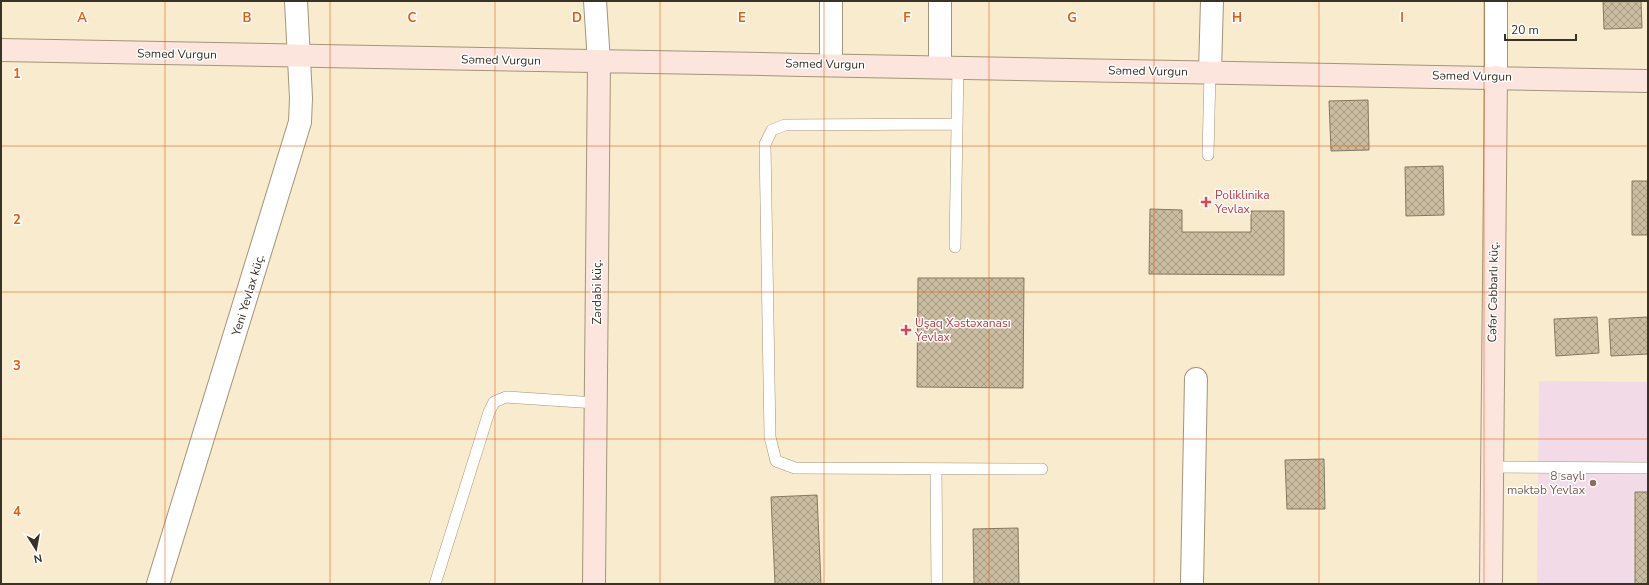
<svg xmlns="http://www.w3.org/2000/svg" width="1649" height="585" font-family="'Nunito Sans',sans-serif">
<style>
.education{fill:#f2dbe7}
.building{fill:url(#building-cross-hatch);stroke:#86795f}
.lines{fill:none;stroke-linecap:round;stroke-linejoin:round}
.lane-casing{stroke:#a2957a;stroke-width:12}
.street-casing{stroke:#a2957a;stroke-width:24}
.secondary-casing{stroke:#a2957a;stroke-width:24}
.lane{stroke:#fff;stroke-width:11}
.street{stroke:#fff;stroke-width:22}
.secondary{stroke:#fbe5dd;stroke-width:22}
.grid{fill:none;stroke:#e8590c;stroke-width:1;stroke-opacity:0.55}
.health-dot{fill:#e0444e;stroke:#fff;stroke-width:1.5}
.education-dot{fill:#8d6e63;stroke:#fff;stroke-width:1.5}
.labels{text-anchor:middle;stroke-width:3;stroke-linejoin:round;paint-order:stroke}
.street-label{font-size:12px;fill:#383227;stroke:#fff}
.health-label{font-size:12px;fill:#be3a42;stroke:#fff;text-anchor:start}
.education-label{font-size:12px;fill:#785e54;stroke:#fff;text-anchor:end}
.grid-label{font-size:13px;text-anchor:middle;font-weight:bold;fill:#e8590c;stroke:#fff;stroke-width:3;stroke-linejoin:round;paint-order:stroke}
</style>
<defs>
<pattern id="building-cross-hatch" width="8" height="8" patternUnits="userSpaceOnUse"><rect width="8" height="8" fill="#cabca0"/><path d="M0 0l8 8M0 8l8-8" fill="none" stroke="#a59982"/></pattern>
</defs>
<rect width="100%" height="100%" fill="#f9ebcd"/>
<path class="education" d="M1539,381L1648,382V584H1537Z"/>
<path class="building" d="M1603,1H1641L1642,28L1604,29Z
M1368,100L1369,150L1331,151L1329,101Z
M1443,166L1444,215L1406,216L1405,167Z
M1632,181H1648V235H1632Z
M1150,209L1182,210V232H1251V211H1284V275L1149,274Z
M918,278H1024L1023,388L917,387Z
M1597,317L1599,353L1556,356L1554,319Z
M1648,317V354L1611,356L1609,319Z
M1324,459L1325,509H1287L1285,460Z
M1635,492H1648V584H1635Z
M817,495L821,584H775L771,497Z
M1018,528L1019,584H974L973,529Z"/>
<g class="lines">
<defs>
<path id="lane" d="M957,124L785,125L772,130L765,144L770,437L776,461L795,468L1042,469
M1208,155L1210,72
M955,247L958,66
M1491,467L1648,468
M936,469L937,584
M435,584L489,412L494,402L506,397L596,403"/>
<path id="street" d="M595,1L599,62
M831,64V1
M940,66V1
M1210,72L1212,1
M1496,77V1
M158,584L300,122L301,98L296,1
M1192,584L1196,379"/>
<path id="secondary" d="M1,50C550,64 1099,66 1648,81
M594,584L599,62
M1491,584L1496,77"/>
</defs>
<use href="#lane" class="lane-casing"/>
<use href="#street" class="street-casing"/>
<use href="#secondary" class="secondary-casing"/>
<use href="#lane" class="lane"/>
<use href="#street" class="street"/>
<use href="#secondary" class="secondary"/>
</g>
<path class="grid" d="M165,1V584M330,1V584M495,1V584M660,1V584M824,1V584M989,1V584M1154,1V584M1319,1V584M1484,1V584M1,146H1648M1,292H1648M1,439H1648"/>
<g class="health-dot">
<path d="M1204 196h4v4h4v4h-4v4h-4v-4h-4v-4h4z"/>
<path d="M904 324h4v4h4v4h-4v4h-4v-4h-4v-4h4z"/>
</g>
<circle class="education-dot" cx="1593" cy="483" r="4"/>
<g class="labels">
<g class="street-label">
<text transform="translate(177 54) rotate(1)" y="4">Səmed Vurgun</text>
<text transform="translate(501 60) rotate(1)" y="4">Səmed Vurgun</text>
<text transform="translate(825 64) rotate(1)" y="4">Səmed Vurgun</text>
<text transform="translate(1148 71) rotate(1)" y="4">Səmed Vurgun</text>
<text transform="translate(1472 76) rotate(1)" y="4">Səmed Vurgun</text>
<text transform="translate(597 292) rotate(-90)" y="4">Zərdabi küç.</text>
<text transform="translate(1493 292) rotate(-89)" y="4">Cəfər Cəbbarlı küç.</text>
<text transform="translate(248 295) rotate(-73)" y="4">Yeni Yevlax küç.</text>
</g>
<g class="health-label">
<text x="1215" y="199">Poliklinika<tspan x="1215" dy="14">Yevlax</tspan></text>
<text x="915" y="327">Uşaq Xəstəxanası<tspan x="915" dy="14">Yevlax</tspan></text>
</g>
<g class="education-label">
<text x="1585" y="480">8 saylı<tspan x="1585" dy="14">məktəb Yevlax</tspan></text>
</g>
</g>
<g class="grid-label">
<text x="82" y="22">A</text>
<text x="247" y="22">B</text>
<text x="412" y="22">C</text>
<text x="577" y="22">D</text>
<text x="742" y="22">E</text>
<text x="907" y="22">F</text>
<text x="1072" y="22">G</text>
<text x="1237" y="22">H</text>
<text x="1402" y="22">I</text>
<text x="17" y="78">1</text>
<text x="17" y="224">2</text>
<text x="17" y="370">3</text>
<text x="17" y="516">4</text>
</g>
<rect width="1649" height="585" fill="none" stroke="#383227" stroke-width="4"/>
<g transform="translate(36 549) rotate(169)" stroke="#ffffff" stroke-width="3" paint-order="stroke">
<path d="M0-3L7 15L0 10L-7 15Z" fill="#383227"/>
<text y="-6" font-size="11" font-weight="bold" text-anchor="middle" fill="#383227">N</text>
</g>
<path d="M1505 34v6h71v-6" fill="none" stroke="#383227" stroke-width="2"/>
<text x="1511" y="34" font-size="12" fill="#383227" stroke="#ffffff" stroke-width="3" paint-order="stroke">20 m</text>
</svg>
